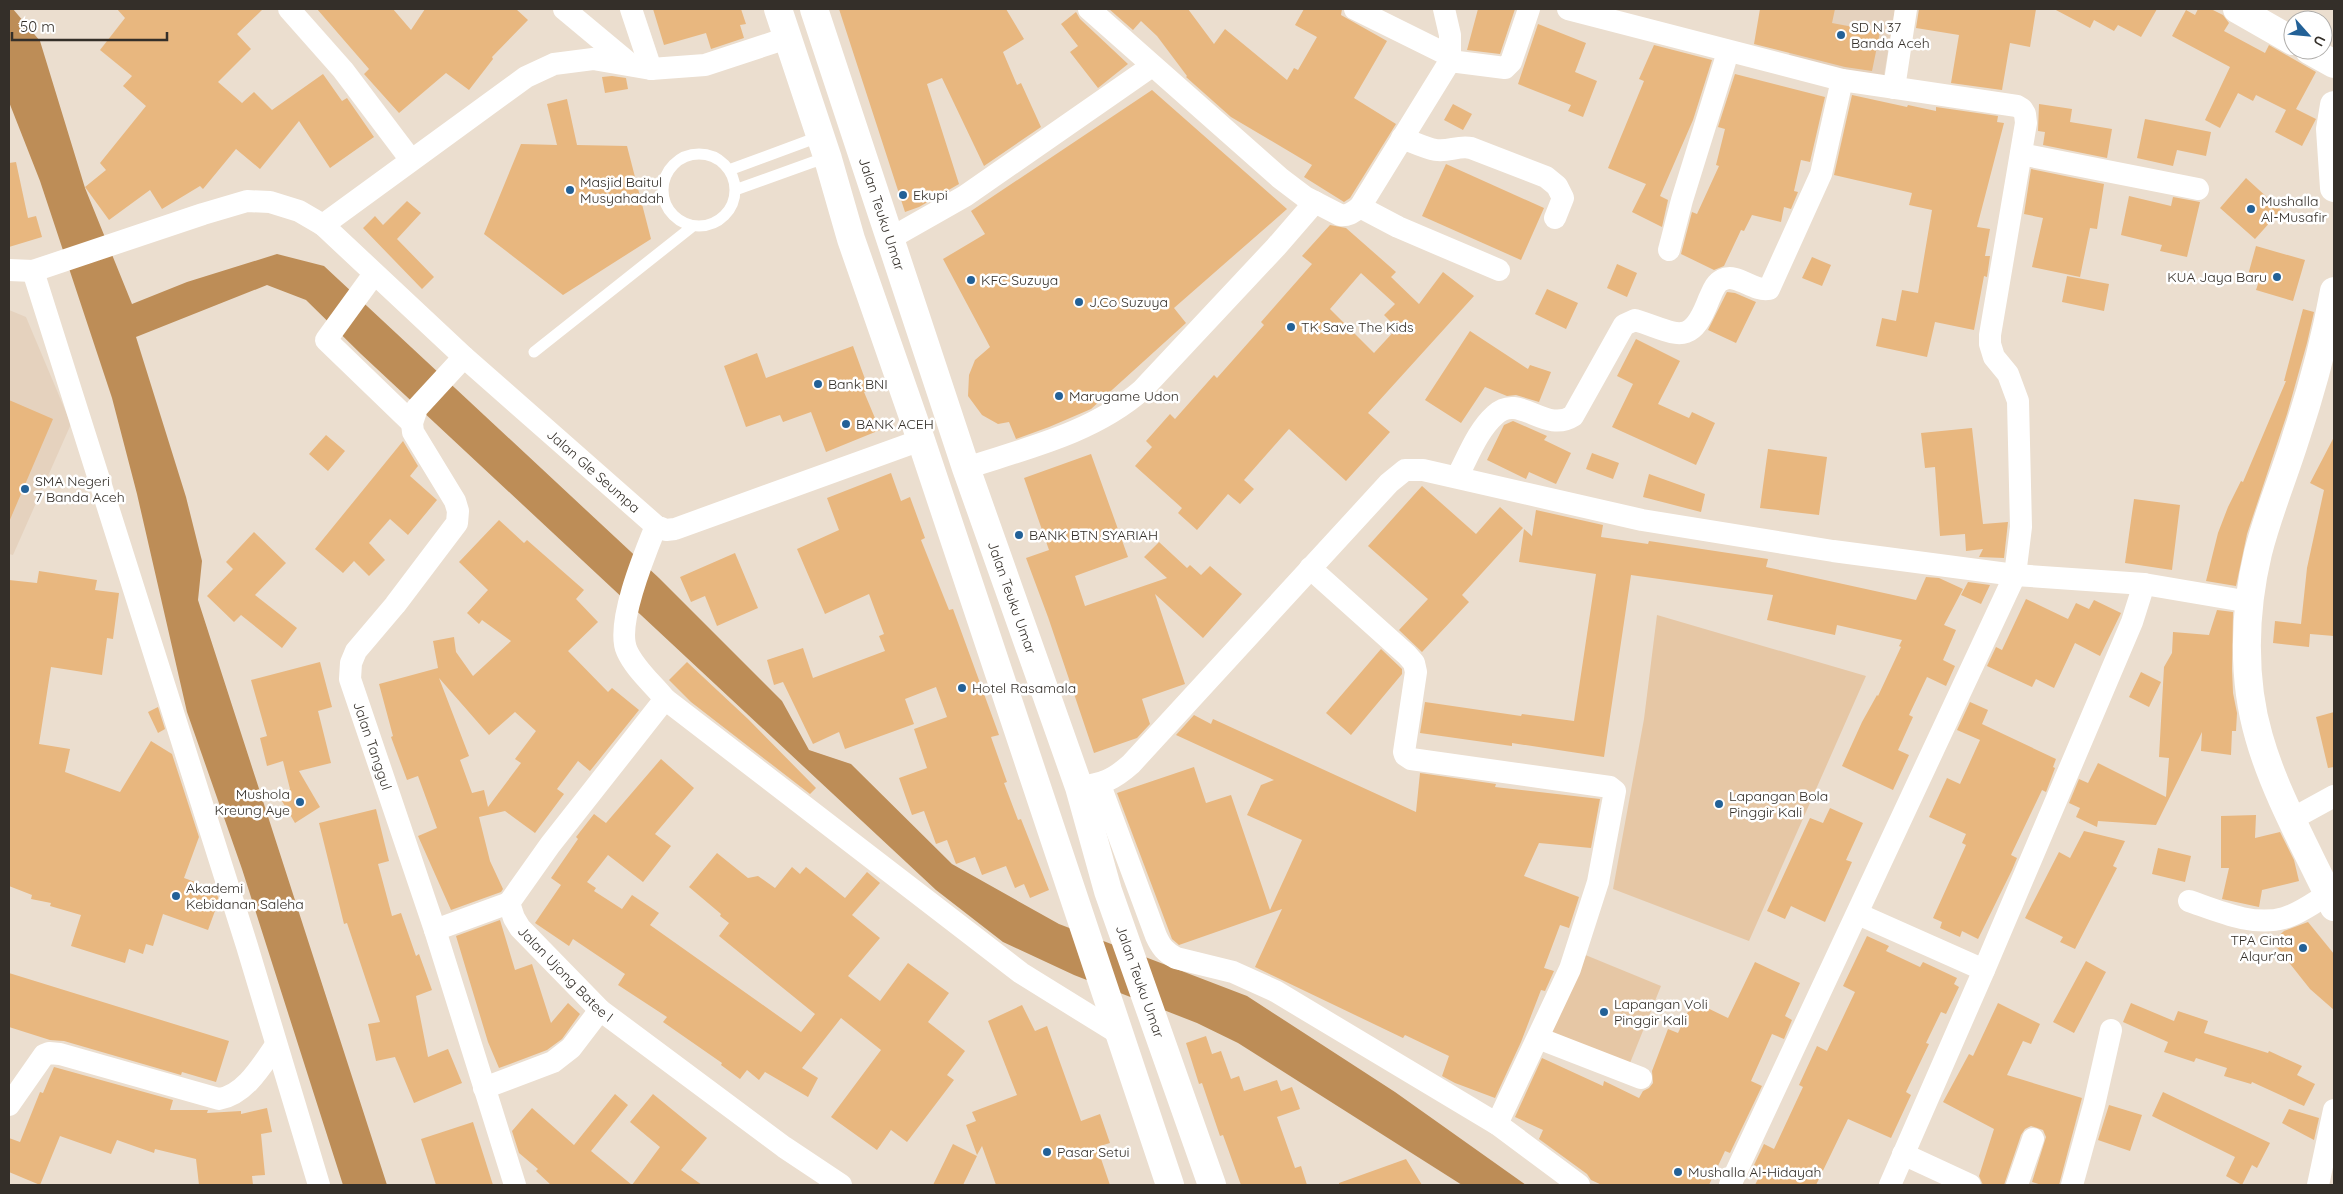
<svg xmlns="http://www.w3.org/2000/svg" width="2343" height="1194" font-family="Quicksand,sans-serif">
<style>
.built{fill:#e5d2be}
.green{fill:#e6c7a5}
.water{fill:#bd8d57}
.building{fill:#e8b77f;fill-rule:evenodd}
.lines{fill:none;stroke-linecap:round;stroke-linejoin:round}
.lane{stroke:#fff;stroke-width:11}
.street{stroke:#fff;stroke-width:22}
.secondary{stroke:#fff;stroke-width:28}
.highway{stroke:#fff;stroke-width:28}
.poi-dot{fill:#236197;stroke:#fff;stroke-width:2}
.labels{text-anchor:middle;stroke-width:5;stroke-linejoin:round;paint-order:stroke}
.poi-label{font-size:14px;fill:#342f29;stroke:#fff;text-anchor:start}
.street-label{font-size:14px;fill:#342f29;stroke:#fff}
</style>
<rect width="100%" height="100%" fill="#ebdecf"/>
<path class="built" d="M1797,9H1895L1883,81L1788,62Z
M9,310L26,317L71,424L13,555L9,554Z"/>
<path class="green" d="M1657,615L1866,676L1749,941L1613,889L1644,719Z
M1583,954L1661,986L1628,1068L1547,1038Z"/>
<path class="water" d="M9,9H13L40,41L85,188L132,304L187,282L277,254L324,266L659,578L782,701L809,750L851,764L952,864L1059,924L1247,996L1395,1092L1526,1185H1462L1238,1043L1197,1023L1074,975L1003,942L936,890L361,354L306,300L267,285L136,337L186,497L202,561L198,600L387,1185H343L242,869L187,712L137,494L112,398L40,181L9,102Z"/>
<path class="building" d="M117,9H263L237,34L251,49L218,82L242,103L254,92L272,110L323,74L342,101L347,98L374,137L330,168L299,121L260,169L236,149L203,189L200,186L162,209L150,190L109,220L85,187L106,170L100,163L146,106L123,86L132,76L100,50L125,18Z
M317,9H393L411,30L425,9H516L528,20L492,57L493,59L469,90L446,73L399,113L364,74L369,69Z
M653,9H741L746,24L740,25L744,38L711,49L706,33L664,45Z
M839,9H1006L1024,39L1003,52L1017,85L1021,83L1041,127L984,166L942,78L927,84L959,184L919,207L905,212Z
M1109,9H1188L1214,44L1225,29L1287,80L1294,68L1298,70L1317,37L1295,25L1304,9H1342L1341,15L1387,41L1354,98L1396,124L1350,198L1344,202L1304,177L1312,165L1231,117L1186,77L1187,76L1157,36L1141,21L1133,30Z
M1478,9H1515L1500,54L1467,50Z
M1760,9H1835L1832,23L1880,32L1872,71L1845,67L1754,44Z
M1919,9H2036L2030,47L2010,43L2002,90L1951,83L1959,35L1916,28Z
M2054,9H2157L2141,37L2118,25L2114,31L2094,20L2090,28Z
M2198,9H2211L2223,15L2229,23L2224,31L2265,53L2269,45L2316,72L2296,109L2316,119L2302,146L2275,132L2286,110L2256,95L2253,101L2238,93L2220,128L2205,120L2230,67L2172,36L2186,10L2195,15Z
M1076,12L1080,19L1128,64L1098,88L1070,52L1078,46L1061,24Z
M1538,24L1586,43L1575,72L1597,81L1583,117L1568,111L1571,105L1518,84Z
M1654,45L1712,60L1693,120L1660,196L1668,200L1662,227L1632,212L1646,184L1608,168L1644,81L1639,79Z
M1735,74L1825,97L1810,162L1801,160L1794,191L1798,192L1791,209L1784,207L1781,222L1752,215L1744,231L1741,230L1724,266L1714,270L1681,254L1692,212L1697,214L1719,166L1716,165L1725,129L1718,127Z
M612,76L626,78L628,89L605,93L602,77Z
M1152,90L1287,209L1174,308L1186,323L1091,409L1049,427L1016,439L1009,422L998,424L982,415L968,396L969,375L975,360L990,347L943,259L985,234L971,211Z
M1852,95L1907,107L1908,105L1936,111V107L1998,116L1997,122L2004,123L1977,227L1990,229L1985,256H1990L1987,277L1984,276L1974,330L1935,322L1927,357L1876,346L1882,318L1896,321L1902,290L1918,293L1932,210L1909,205L1912,193L1834,175Z
M567,99L577,145L627,146L651,239L563,295L484,234L521,144L557,145L547,104Z
M1453,104L1472,114L1463,130L1444,120Z
M2039,104L2072,109L2070,122L2112,129L2107,158L2043,145L2045,132L2038,131Z
M2145,119L2211,132L2206,156L2177,150L2173,166L2137,158Z
M16,162L28,218L36,216L42,237L9,247V163Z
M1446,164L1544,208L1521,260L1422,216Z
M2031,169L2104,184L2097,229L2090,228L2080,277L2032,267L2043,218L2024,214Z
M2246,178L2281,210L2255,239L2220,208Z
M2129,196L2171,206L2173,197L2200,202L2187,257L2160,251L2162,245L2121,235Z
M407,201L421,213L397,239L434,277L422,289L363,228L375,216L383,225Z
M1330,225L1346,228L1396,272L1391,277L1419,304L1443,272L1474,296L1368,413L1390,432L1346,481L1289,429L1244,480L1254,489L1240,504L1228,494L1197,530L1178,513L1182,508L1135,466L1152,447L1146,441L1170,414L1175,419L1214,375L1217,378L1264,325L1261,322L1312,264L1302,256ZM1361,273L1395,304L1384,315L1397,328L1374,353L1330,309Z
M2256,246L2305,260L2293,301L2256,290L2260,278L2248,275Z
M1812,257L1831,265L1822,286L1802,278Z
M1617,264L1637,273L1627,297L1607,288Z
M2067,276L2109,284L2104,311L2062,302Z
M1547,289L1578,303L1566,329L1535,314Z
M1727,292L1735,293L1756,302L1736,343L1708,330Z
M2303,309L2314,312L2307,343L2287,414L2247,534L2236,586L2206,581L2218,533L2228,507L2241,481L2243,482L2286,381H2284Z
M1470,331L1528,369L1530,365L1551,372L1539,402L1516,395L1507,396L1485,387L1461,423L1425,400Z
M1636,339L1680,361L1658,404L1689,418L1692,412L1715,423L1696,465L1612,427L1633,384L1617,376Z
M853,346L869,390L864,392L880,430L826,452L811,412L783,422L780,415L746,427L724,366L757,353L766,378Z
M9,400L53,419L9,522Z
M1513,421L1547,436L1544,440L1571,453L1556,484L1529,472L1526,479L1487,460L1504,425Z
M1972,428L1983,524L2008,522L2004,558L1979,557L1983,549L1966,551L1965,534L1940,536L1935,467L1925,468L1921,433Z
M326,435L345,451L328,471L309,454Z
M2334,437V636L2310,634L2309,647L2273,643L2275,621L2301,624L2307,568L2324,490L2310,483Z
M403,441L418,466L410,476L437,500L408,535L390,519L369,543L385,560L369,576L354,561L343,573L315,549Z
M1768,449L1827,457L1819,515L1760,508Z
M1592,453L1619,463L1613,479L1586,469Z
M1091,454L1128,557L1075,576L1085,606L1167,578L1144,557L1159,542L1187,568L1190,565L1201,575L1210,566L1242,594L1203,638L1155,594L1185,684L1142,699L1150,724L1137,738L1094,753L1048,617L1026,558L1049,550L1024,478Z
M891,473L901,501L910,497L925,538L921,540L949,610L953,609L999,735L991,737L1007,782L1004,783L1018,820L1021,819L1049,890L1030,898L1024,884L1015,888L1006,866L982,875L975,857L956,864L947,840L936,844L924,811L912,815L899,778L927,768L914,729L947,717L936,687L905,699L914,724L845,749L839,732L813,744L783,682L774,685L767,660L803,648L813,678L885,651L879,636L884,634L869,594L825,614L797,549L839,530L827,498Z
M1649,474L1705,494L1701,512L1643,497Z
M1422,486L1476,534L1500,507L1523,528L1462,595L1469,602L1422,652L1399,630L1428,599L1368,546Z
M2134,499L2180,505L2172,570L2125,563Z
M1536,510L1603,525L1601,537L1648,544L1649,541L1768,559L1766,567L1916,600L1926,577L1939,578L1963,589L1944,625L1956,630L1943,660L1955,666L1946,686L1927,677L1909,715L1913,717L1898,750L1909,755L1893,790L1842,766L1862,722L1877,695L1878,696L1901,647L1899,646L1902,640L1837,625L1835,635L1767,620L1773,595L1631,575L1604,757L1512,743V746L1420,733L1425,702L1521,716L1522,714L1574,721L1596,574L1519,562L1524,529L1532,536Z
M499,520L524,543L527,540L584,590L576,599L598,622L568,651L608,692L612,688L639,710L590,771L578,761L557,789L564,794L535,833L505,811L479,817L490,861L503,889L501,892L451,910L418,836L437,828L418,776L407,780L391,737L393,736L379,684L438,668L433,641L454,637L456,652L473,676L511,641L482,620L479,624L467,613L488,590L459,562ZM439,678L489,735L515,712L536,731L515,759L521,763L488,807L484,790L472,793L460,760L469,756Z
M254,532L286,563L255,595L297,628L282,648L241,615L234,622L207,596L233,569L226,562Z
M735,553L758,608L717,626L705,596L691,602L680,577Z
M39,571L97,580L95,590L119,593L113,639L107,638L102,675L51,667L39,744L70,749L65,772L120,792L151,741L172,754L199,837L184,878L215,889L219,900L208,930L163,914L153,946L146,944L143,954L129,949L125,963L71,946L81,915L50,906L51,903L31,899L32,895L9,886V580L37,583Z
M1968,582L1990,585L1981,604L1961,595Z
M2026,599L2068,619L2076,603L2089,609L2094,600L2121,613L2100,656L2075,643L2054,688L2036,679L2032,687L1987,666L1996,647L2002,650Z
M2217,610L2233,612L2232,669L2233,693L2237,713L2236,731H2232L2231,755L2201,751L2202,732L2156,825L2098,821L2097,827L2076,817L2080,808L2069,803L2079,779L2088,783L2098,763L2166,797L2169,758L2159,757L2164,667L2172,653L2173,632L2209,635Z
M1381,649L1402,669V674L1351,735L1326,713Z
M320,662L332,707L318,711L331,763L299,771L320,807L295,823L279,796L290,789L283,761L267,766L260,738L267,736L251,680Z
M687,662L748,719L816,788L810,794L691,702L669,680Z
M2141,672L2161,682L2149,707L2129,697Z
M1970,702L1988,710L1982,724L2056,759L2053,767L2055,768L2046,792L2042,790L2011,855L2017,858L2012,870L1978,939L1962,931L1960,937L1940,928L1942,922L1933,918L1966,845L1962,843L1966,834L1929,817L1947,778L1960,784L1980,740L1957,730Z
M158,707L165,729L158,733L148,712Z
M2334,712V767L2328,768L2316,717Z
M1194,715L1211,724L1213,719L1416,812L1420,773L1496,784L1495,787L1600,799L1591,848L1539,843L1524,876L1579,897L1569,928L1560,925L1544,968L1554,971L1545,991L1541,990L1521,1042L1495,1098L1455,1083L1442,1076L1449,1056L1405,1035L1403,1038L1255,967L1282,909L1179,945L1172,939L1117,793L1194,767L1206,803L1231,795L1270,910L1302,840L1247,815L1261,785L1274,780L1176,735Z
M661,759L694,788L655,834L671,846L643,882L608,855L587,882L596,888L594,891L622,909L632,895L659,913L650,925L801,1032L815,1014L719,936L729,923L720,916L721,914L689,887L717,853L748,878L758,876L775,888L792,867L800,874L806,867L845,898L867,872L880,883L852,915L880,938L848,976L880,1001L908,963L949,993L928,1022L965,1051L947,1075L954,1080L907,1142L891,1130L877,1150L831,1117L881,1050L841,1018L802,1068L818,1078L808,1097L765,1072L759,1080L747,1070L740,1079L721,1065L722,1063L663,1022L667,1017L618,985L625,974L573,939L569,946L535,923L561,885L551,878L578,839L576,837L594,814L606,823Z
M1830,808L1863,823L1846,860L1852,862L1825,922L1791,906L1785,919L1767,911L1810,818L1823,823Z
M376,809L389,861L378,864L392,916L401,913L416,956L419,954L432,990L416,996L428,1057L448,1049L462,1083L414,1103L395,1057L376,1061L368,1024L380,1022L347,923L344,924L319,823Z
M2256,815L2255,838L2280,832L2294,860L2299,881L2262,890L2259,907L2222,899L2229,868H2221V816Z
M2084,831L2125,841L2113,866L2117,868L2075,949L2060,942L2063,937L2025,918L2059,852L2070,858Z
M2158,848L2191,856L2185,882L2152,874Z
M500,920L515,970L532,964L551,1023L568,1003L580,1014L562,1039L547,1050L499,1068L488,1042L456,936Z
M2308,922L2334,954V1010L2310,989L2275,945V939L2284,931Z
M1867,936L1889,946L1886,951L1920,967L1923,962L1957,978L1954,984L1959,987L1946,1014L1941,1012L1926,1043L1929,1044L1906,1092L1911,1095L1891,1138L1848,1119L1816,1185H1755L1763,1169L1754,1165L1764,1144L1774,1149L1803,1087L1799,1085L1817,1046L1827,1051L1855,992L1843,986Z
M2086,961L2106,972L2074,1033L2053,1022Z
M1755,962L1800,983L1785,1016L1792,1020L1784,1039L1772,1034L1751,1081L1762,1086L1730,1153L1725,1151L1709,1185H1602L1591,1180L1587,1174L1539,1139L1543,1130L1515,1117L1542,1058L1603,1086L1604,1081L1639,1098L1643,1091L1649,1088L1653,1083L1652,1071L1668,1029L1678,1033L1693,1001L1728,1018Z
M9,973L229,1041L216,1082L182,1072L181,1075L64,1041L50,1040L9,1027Z
M1998,1003L2040,1024L2031,1044L2023,1041L2007,1075L2082,1098L2059,1185H2042L2032,1182L2046,1137L2043,1130L2031,1126L2025,1129L2021,1135L2004,1185H1983L1979,1176L1994,1129L1943,1102L1969,1054L1973,1056Z
M2131,1003L2174,1021L2178,1011L2208,1021L2204,1033L2268,1053L2269,1051L2302,1066L2297,1075L2315,1084L2304,1106L2252,1082L2251,1084L2224,1076L2227,1068L2196,1058L2194,1062L2164,1052L2168,1042L2123,1022Z
M1022,1005L1035,1031L1047,1026L1081,1121L1100,1114L1110,1143L1097,1147L1110,1185H996L982,1146L977,1155L966,1125L976,1121L972,1112L1017,1095L988,1021Z
M1206,1036L1212,1054L1221,1051L1231,1079L1239,1076L1244,1091L1277,1080L1281,1091L1292,1087L1300,1109L1277,1117L1295,1168L1301,1166L1307,1185H1241L1223,1135L1220,1136L1202,1083L1199,1084L1186,1043Z
M54,1067L173,1100L170,1110H208L207,1113L241,1111V1114L267,1108L272,1132L261,1134L265,1175L252,1176L253,1185H199L196,1159L155,1149L154,1153L117,1140L111,1154L60,1136L40,1185L9,1172V1138L20,1142L40,1092L43,1093Z
M2163,1092L2270,1143L2257,1168L2252,1165L2242,1185L2226,1176L2235,1157L2152,1116Z
M615,1094L628,1105L591,1151L632,1185L660,1147L630,1122L653,1094L707,1138L681,1170L702,1185H551L536,1171L538,1169L519,1153L512,1131L532,1108L574,1145Z
M2109,1105L2142,1115L2130,1151L2098,1140Z
M2289,1109L2319,1118L2314,1140L2282,1123Z
M473,1122L493,1185H436L421,1139Z
M953,1144L977,1156L963,1185H933Z
M1406,1159L1422,1185H1339V1183Z"/>
<g class="lines">
<path class="lane" d="M663 190a36 36 0 1 1 72 0a36 36 0 1 1-72 0Z
M729,170L821,136
M735,190L813,162L828,159
M534,352L693,226"/>
<g class="street">
<path d="M289,9L343,70L411,160"/>
<path d="M564,9L630,64"/>
<path d="M631,9L651,69"/>
<path d="M1089,9L1280,178L1305,197L1340,215C1349,216 1353,212 1360,207L1450,61L1505,68L1511,62L1529,9"/>
<path d="M1355,9L1448,55"/>
<path d="M1444,9L1450,35V61"/>
<path d="M1568,9L1842,80L2017,106L2022,109L2025,114L2026,123L1990,335V344L1994,357L2008,374L2018,401L2021,527L2015,575L1730,1185"/>
<path d="M1894,88L1906,9"/>
<path d="M1402,138C1413,142 1425,148 1436,150C1449,152 1459,145 1471,148L1546,177L1557,186L1563,198L1555,218"/>
<path d="M2021,154L2198,189"/>
<path d="M1360,207L1398,227L1499,270"/>
<path d="M323,225L526,77L554,64L593,59L651,69L705,65L787,38"/>
<path d="M891,238L965,196L1152,66"/>
<path d="M1669,250L1682,200L1728,52"/>
<path id="s1" d="M9,270L33,271L203,214L247,201L270,202L299,211L323,225L464,357L656,526L666,530L675,529L921,440"/>
<path d="M33,271L247,946L319,1185"/>
<path d="M374,274L326,340L412,423"/>
<path id="s2" d="M464,357L417,408L412,423L413,432L455,501L458,511L457,523L395,605L356,651L351,663L350,679L435,930L515,1185"/>
<path d="M966,468C1027,448 1093,433 1142,390L1276,247L1315,202"/>
<path d="M1457,477C1468,457 1477,431 1495,415C1519,392 1545,434 1573,416L1624,325L1635,320C1677,333 1690,349 1709,299C1712,293 1715,283 1722,280C1737,272 1753,292 1769,289L1821,174L1842,80"/>
<path d="M656,526C645,553 615,625 627,651C635,669 653,684 665,699L1021,973L1121,1035"/>
<path d="M1310,568L1407,655L1414,663L1416,672L1404,752L1405,755L1411,759L1610,787L1615,791L1598,882L1570,969L1497,1124"/>
<path id="s3" d="M665,699L550,845L509,903L514,918L520,928L600,1010L784,1147L841,1185"/>
<path d="M1100,785L1156,936C1161,947 1165,952 1176,958L1233,972L1275,991L1497,1124L1579,1185"/>
<path d="M1079,787C1103,784 1113,780 1131,764L1389,483L1405,470H1423L1642,520L1833,551L2015,575L2144,584L2250,602"/>
<path d="M2292,819L2334,796"/>
<path d="M2189,901C2218,911 2253,927 2284,918C2299,914 2315,902 2328,894"/>
<path d="M1858,914L1984,970"/>
<path d="M435,930L509,903"/>
<path d="M1538,1038L1641,1078"/>
<path d="M484,1088L553,1062L571,1048L600,1010"/>
<path d="M9,1105L44,1055L49,1053L60,1054L219,1099C245,1095 262,1065 276,1045"/>
<path d="M1903,1154L1970,1185"/>
<path d="M1890,1185L1984,970L2132,622L2144,584"/>
<path d="M2017,1185L2033,1139"/>
<path d="M2072,1185L2094,1105L2111,1030"/>
<path d="M2318,1185L2334,1110"/>
</g>
<path class="secondary" d="M2237,9L2293,41
M2309,50L2334,64
M2334,105L2330,129L2334,188
M2334,291C2325,341 2312,389 2296,437C2284,476 2268,513 2258,553C2244,611 2242,679 2259,737C2275,794 2309,853 2334,907"/>
<g class="highway">
<path d="M778,9L828,159L851,239L921,440L1170,1185"/>
<path id="s4" d="M814,9L966,468L1079,787L1108,891L1212,1185"/>
</g>
</g>
<g class="poi-dot">
<circle cx="1841" cy="35" r="5"/>
<circle cx="570" cy="190" r="5"/>
<circle cx="903" cy="195" r="5"/>
<circle cx="2251" cy="209" r="5"/>
<circle cx="2277" cy="277" r="5"/>
<circle cx="971" cy="280" r="5"/>
<circle cx="1079" cy="302" r="5"/>
<circle cx="1291" cy="327" r="5"/>
<circle cx="818" cy="384" r="5"/>
<circle cx="1059" cy="396" r="5"/>
<circle cx="846" cy="424" r="5"/>
<circle cx="25" cy="489" r="5"/>
<circle cx="1019" cy="535" r="5"/>
<circle cx="962" cy="688" r="5"/>
<circle cx="300" cy="802" r="5"/>
<circle cx="1719" cy="804" r="5"/>
<circle cx="176" cy="896" r="5"/>
<circle cx="2303" cy="948" r="5"/>
<circle cx="1604" cy="1012" r="5"/>
<circle cx="1047" cy="1152" r="5"/>
<circle cx="1678" cy="1172" r="5"/>
</g>
<g class="labels">
<g class="poi-label">
<text x="1851" y="32">SD N 37<tspan x="1851" dy="16">Banda Aceh</tspan></text>
<text x="580" y="187">Masjid Baitul<tspan x="580" dy="16">Musyahadah</tspan></text>
<text x="913" y="200">Ekupi</text>
<text x="2261" y="206">Mushalla<tspan x="2261" dy="16">Al-Musafir</tspan></text>
<text x="2267" y="282" text-anchor="end">KUA Jaya Baru</text>
<text x="981" y="285">KFC Suzuya</text>
<text x="1089" y="307">J.Co Suzuya</text>
<text x="1301" y="332">TK Save The Kids</text>
<text x="828" y="389">Bank BNI</text>
<text x="1069" y="401">Marugame Udon</text>
<text x="856" y="429">BANK ACEH</text>
<text x="35" y="486">SMA Negeri<tspan x="35" dy="16">7 Banda Aceh</tspan></text>
<text x="1029" y="540">BANK BTN SYARIAH</text>
<text x="972" y="693">Hotel Rasamala</text>
<text x="290" y="799" text-anchor="end">Mushola<tspan x="290" dy="16">Kreung Aye</tspan></text>
<text x="1729" y="801">Lapangan Bola<tspan x="1729" dy="16">Pinggir Kali</tspan></text>
<text x="186" y="893">Akademi<tspan x="186" dy="16">Kebidanan Saleha</tspan></text>
<text x="2293" y="945" text-anchor="end">TPA Cinta<tspan x="2293" dy="16">Alqur'an</tspan></text>
<text x="1614" y="1009">Lapangan Voli<tspan x="1614" dy="16">Pinggir Kali</tspan></text>
<text x="1057" y="1157">Pasar Setui</text>
<text x="1688" y="1177">Mushalla Al-Hidayah</text>
</g>
<g class="street-label">
<text dy="5" stroke="none"><textPath href="#s4" startOffset="216">Jalan Teuku Umar</textPath></text>
<text dy="5" stroke="none"><textPath href="#s1" startOffset="696">Jalan Gle Seumpa</textPath></text>
<text dy="5" stroke="none"><textPath href="#s4" startOffset="621">Jalan Teuku Umar</textPath></text>
<text dy="5" stroke="none"><textPath href="#s2" startOffset="460">Jalan Tanggul</textPath></text>
<text dy="5" stroke="none"><textPath href="#s3" startOffset="349">Jalan Ujong Batee I</textPath></text>
<text dy="5" stroke="none"><textPath href="#s4" startOffset="1026">Jalan Teuku Umar</textPath></text>
</g>
</g>
<rect width="2343" height="1194" fill="none" stroke="#342f29" stroke-width="20"/>
<g transform="translate(2308 35) rotate(117)"><circle r="24" fill="#ffffff" stroke="#aeaca9"/>
<path d="M0-4L9 19L0 12L-9 19Z" fill="#236197"/>
<text y="-8" font-size="14" font-weight="bold" text-anchor="middle" fill="#342f29">U</text>
</g>
<path d="M12 32v8h155v-8" fill="none" stroke="#342f29" stroke-width="2.5"/>
<text x="20" y="32" font-size="15" fill="#342f29" stroke="#ffffff" stroke-width="4" paint-order="stroke">50 m</text>
</svg>
